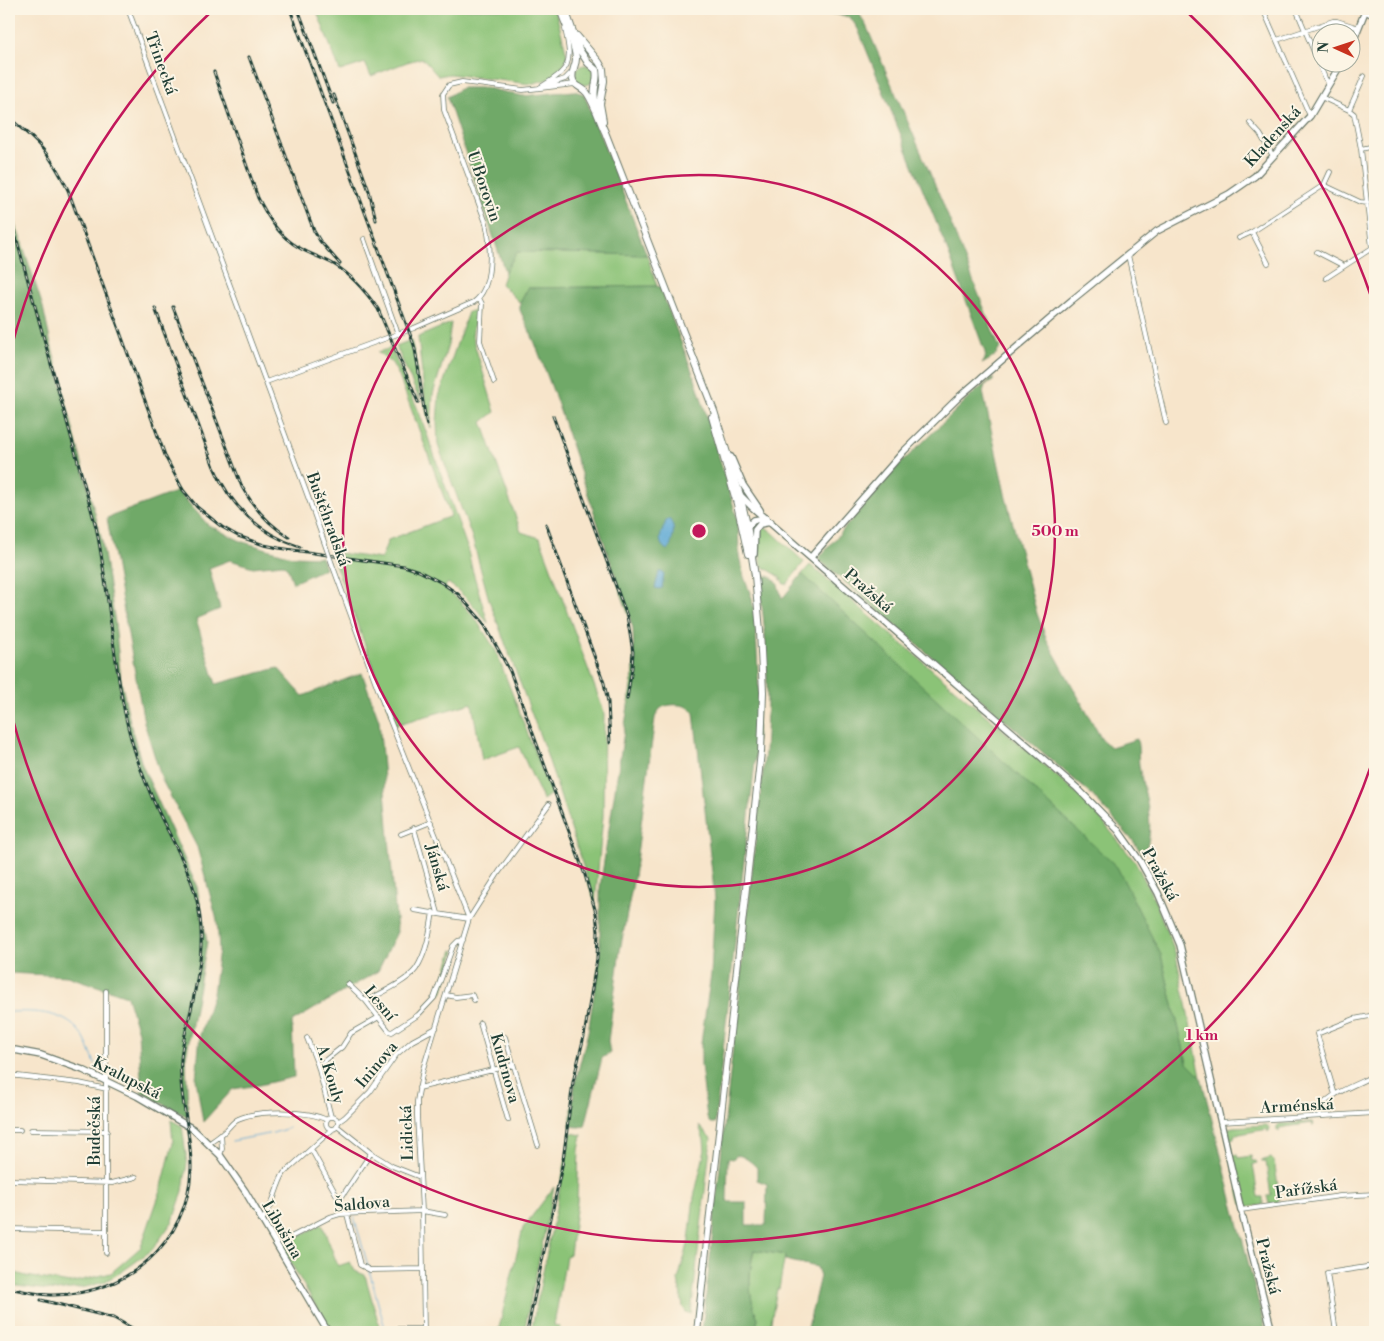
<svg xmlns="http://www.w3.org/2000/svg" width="1384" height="1341" font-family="'Libre Bodoni',serif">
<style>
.green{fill:#8bc377;stroke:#558056}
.forest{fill:#70a968;stroke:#48734e;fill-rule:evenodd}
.water{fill:#5da9d5;stroke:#3e7384}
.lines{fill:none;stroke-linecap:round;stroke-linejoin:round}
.stream{stroke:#5da9d5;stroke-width:1}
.street-casing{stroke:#6b7869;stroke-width:5.5}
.secondary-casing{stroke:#6b7869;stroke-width:8}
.primary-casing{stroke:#6b7869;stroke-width:8}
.street{stroke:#fff;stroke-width:4}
.secondary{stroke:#fff;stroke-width:5.5}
.primary{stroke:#fff;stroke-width:6}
.rail-casing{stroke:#1f3d34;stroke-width:3}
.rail{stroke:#fcf5e5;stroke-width:1;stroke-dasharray:4;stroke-linecap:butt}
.street-bridge-casing{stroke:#6b7869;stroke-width:5.5;stroke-linecap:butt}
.street-bridge{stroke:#fff;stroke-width:4}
.ring{fill:none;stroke:#c2185b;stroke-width:2.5}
.labels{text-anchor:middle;stroke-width:4;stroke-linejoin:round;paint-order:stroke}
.street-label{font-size:16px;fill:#1f3d34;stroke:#fcf5e5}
.centre{fill:#c2185b;stroke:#fcf5e5;stroke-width:2.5}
.ring-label{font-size:15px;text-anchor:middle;font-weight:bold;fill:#c2185b;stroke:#fcf5e5;stroke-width:4;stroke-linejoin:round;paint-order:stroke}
</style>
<rect width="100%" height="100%" fill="#fcf5e5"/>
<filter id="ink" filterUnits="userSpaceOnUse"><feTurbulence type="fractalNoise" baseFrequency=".02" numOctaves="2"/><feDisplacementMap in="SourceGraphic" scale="10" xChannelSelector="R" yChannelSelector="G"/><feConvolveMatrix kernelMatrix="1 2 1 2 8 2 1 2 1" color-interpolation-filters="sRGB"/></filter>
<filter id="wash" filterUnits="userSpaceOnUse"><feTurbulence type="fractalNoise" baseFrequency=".0096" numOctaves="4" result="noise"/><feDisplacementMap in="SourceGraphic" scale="20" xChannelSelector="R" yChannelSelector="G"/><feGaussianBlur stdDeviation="1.12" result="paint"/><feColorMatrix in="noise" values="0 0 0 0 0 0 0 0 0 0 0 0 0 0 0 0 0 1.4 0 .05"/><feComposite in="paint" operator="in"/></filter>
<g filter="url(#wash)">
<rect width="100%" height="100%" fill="#f7e5cb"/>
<path class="green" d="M316,9H555L567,55L564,65L556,75L549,79L530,84L450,74L438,76L422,58L407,62L371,76L365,63L340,71Z
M575 75a10 10 0 1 1 20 0a10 10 0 1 1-20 0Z
M517,252L647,255L657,286L528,288L520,303L501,284L505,272Z
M476,310L472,336L495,412L482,422L521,532L540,538L604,712L603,816L595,903L546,752L489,600L472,537L438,445L437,422L439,396L468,312Z
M451,323L448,345L433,394L431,429L426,410L418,337Z
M411,340L416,362L420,401L396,346Z
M391,348L419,412L467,547L472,569L488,623C476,608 464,594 448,583L444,588L459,600L475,618L495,649L551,794L543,800L519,747L482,760L472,703L395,725L333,559L332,552L381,559L388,540L451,516L399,376L392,363L378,352Z
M765,528L770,530L804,562L787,584H784L779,576L762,566C760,554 758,542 760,530Z
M810,565L1086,801L1136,863L1155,901L1176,955L1201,1077L1187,1063L1161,955L802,574Z
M453,950L455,951L442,993L439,992Z
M171,1120L182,1126L187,1162L183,1191L173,1221L152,1250L123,1271L104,1282L86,1287L57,1291L9,1285V1271L26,1276L70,1283L111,1273L141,1247L161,1190L173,1143Z
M1312,1122L1314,1124L1313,1126L1312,1123L1279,1128V1132L1277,1130V1126L1279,1124Z
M1267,1125L1270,1129L1268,1132L1267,1129L1234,1135V1138L1231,1139L1233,1155H1237L1238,1158L1251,1156L1252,1161H1256L1257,1163L1253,1164L1258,1197H1263V1205L1249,1207L1242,1204L1239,1193V1182L1234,1173L1226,1132L1229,1128L1233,1127Z
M699,1126L711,1138L691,1314L686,1312L683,1307L678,1280L689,1241L694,1197L705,1150L704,1140Z
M571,1133L582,1135L579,1150L577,1202L570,1254L566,1257L554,1325L560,1327L559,1332H531Z
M1271,1158L1274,1161L1280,1198L1278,1202L1269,1204L1267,1196L1271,1195L1266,1162H1262L1261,1161Z
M554,1187L524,1332H498L523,1228Z
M322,1224L338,1266L350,1262L355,1271L365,1275L381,1332H331L281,1246Z
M754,1250L785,1255L779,1289H777L769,1332H755L758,1318C747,1297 749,1273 754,1250Z"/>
<path class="forest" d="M819,9H856L865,23L942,201L998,344L1001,347L994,357L982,364C988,357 985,352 982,344L949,254L858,29L850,17L827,13Z
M461,88H486L523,96L574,91L584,94L647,255L517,252L505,272L447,97Z
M15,222L43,307L50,340L102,541L115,623L121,681L131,727L142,765L197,887L207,942L186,1057L188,1117L142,1093L138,1032L127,996L67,976L9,973V224Z
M657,286L660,287L697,384L738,521L739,556L744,577L752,598L756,632L759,692L756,752L715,1123H710L707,1118L701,1065V1043L711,974L715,899L694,713C689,703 669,703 661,708C658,711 656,715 655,718L634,877L620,950L608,1041L610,1053L602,1058L585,1126L578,1127L570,1126L575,1083L588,1032L600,956V887L634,667L633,628L556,399L535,343L520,310V303L528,288Z
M993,378V381L985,385L983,392L1006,498L1037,614L1047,640L1102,740L1111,747L1137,739C1139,749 1138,757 1139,766C1144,795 1158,828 1143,855L1133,841L1091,794L818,559L897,467L976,391Z
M178,491L208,525L243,542L292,556L321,557L325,568L293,583L288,569L283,564L253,567L230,560L209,568L220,609L196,619L216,684L278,668L303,696L362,673L379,720L397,932L378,971L292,1022L294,1077L259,1085L233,1089L203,1122L196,1079L200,1035L213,994L219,949L217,920L197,847L162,780L144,722L107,518Z
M802,574L1117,867L1161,955L1187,1063L1201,1077L1266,1332H807L820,1276L817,1267L785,1260V1255L754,1250C748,1272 748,1298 758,1318L755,1332H702L765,752C768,706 768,660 763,614C762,603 757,585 764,576C778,575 779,589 782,599ZM736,1155C743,1155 753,1163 757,1168V1180L767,1184L766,1225H746V1202H729L727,1200L728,1158L733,1159Z"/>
<path class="water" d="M669,519C677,528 672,538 670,548L667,550C655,542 662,533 666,521Z
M659,572H662L664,574L662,588L659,589L655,588Z"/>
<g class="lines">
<path class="stream" d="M9,1012C36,1011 68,1011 84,1038C88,1046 92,1055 95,1064
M232,1141L273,1133L289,1128
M354,1217L368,1266
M369,1270L386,1332"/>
</g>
</g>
<g filter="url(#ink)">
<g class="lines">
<defs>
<path id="street" d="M128,9L311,505
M1263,9L1310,116
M1296,9L1325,78L1329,84
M1277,40L1333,21H1337L1359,28
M547,85L565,79L571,73
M539,88C570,69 573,65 565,29
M1321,97L1349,110L1354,114L1361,149L1372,248L1326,278
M1349,110L1364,76
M1250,123L1260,134L1273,156
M1361,149L1375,146
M1324,185L1330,172
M1252,232L1268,263
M1239,238L1252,232L1324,185L1360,202L1368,203
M364,239L398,334
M1317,252L1344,266
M1128,255L1166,423
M479,298L482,304L480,341L494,382
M266,382L414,328L474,302C494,287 491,245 486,223L444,110L443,94L449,85L462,82L523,90L575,84
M332,564L385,708L469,919
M414,828L438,913
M401,834L431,822
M414,910L469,919
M348,984L366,1001L389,1031L392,1032L418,1015L434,998L453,946L458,941L463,940
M106,991V1253
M446,995L456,997L472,995L474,1000
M366,1001C381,993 406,982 416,969C427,952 430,931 433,912
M480,1023L508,1120
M505,1037L538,1145
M307,1038L318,1066L331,1117
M318,1066L342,1047L351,1033L379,1017
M9,1075L79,1083L107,1089
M419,1088L513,1065
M1335,1095L1317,1034L1354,1019L1375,1015
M1319,1116C1320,1113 1321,1108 1323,1105C1331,1093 1362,1082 1375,1075
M326 1123a6 6 0 1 1 12 0a6 6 0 1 1-12 0Z
M338,1122L345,1117L370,1092L396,1055L412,1041L436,1028
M1221,1122L1375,1113
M337,1126L371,1153L392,1166L420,1177
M9,1130H20
M31,1130L107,1131
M208,1144C214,1140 219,1137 224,1132C229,1128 233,1121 238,1119C258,1110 308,1110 327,1120
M311,1149L347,1214L360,1265L370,1270L423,1269
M220,1155L222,1149L221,1135
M9,1181L12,1180L112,1183L136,1177
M339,1201L371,1153
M1243,1218L1241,1210L1340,1196L1375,1194
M262,1220C274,1207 275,1188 284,1173L333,1129
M9,1229L105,1231
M285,1240L330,1217L340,1214L422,1211L445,1215
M387,1329H424
M424,1332L422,1211L417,1116V1101L423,1069L469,919L499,872L549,804
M1336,1332L1327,1273L1373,1266L1375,1283"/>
<path id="secondary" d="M1366,11L1375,16
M1352,44L1366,9
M731,457L743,485L760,510
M740,495L753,508L1077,788L1118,830L1140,861L1158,893L1180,945L1241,1210
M745,529L754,520L766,518
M754,554L755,530L760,524L771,522
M811,557L904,451L960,396L1072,300L1157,231L1229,194L1255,176L1310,116L1342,62
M9,1049L41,1055L83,1070L137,1096L193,1129L220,1155L245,1191L328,1332
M1243,1218L1272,1332"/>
<path id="primary" d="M560,9C565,24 574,41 576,57C577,65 570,72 573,80C575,87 583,87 587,93C595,105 599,119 605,132L714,411L740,495L747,525L755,576L760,631L763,692L761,752L697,1332
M565,9L579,49L588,63L596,70C599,82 591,88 596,105
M577,36L599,62L603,69L604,81L600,104L603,121
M712,417L737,504L748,554"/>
</defs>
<use href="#street" class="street-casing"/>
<use href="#secondary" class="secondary-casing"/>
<use href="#primary" class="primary-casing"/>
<use href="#street" class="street"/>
<use href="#secondary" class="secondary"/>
<use href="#primary" class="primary"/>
<defs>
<path id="rail" d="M290,9L414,345C420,371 421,398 427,425
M298,9L333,103
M249,57L314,231L320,241L340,264
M214,72L258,198C266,213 274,228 287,239C301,252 319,256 335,265C353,276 366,292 378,309L418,402
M334,95L369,191L376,220
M9,118C39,142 51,155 68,190L166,458L183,490L197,507L222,527L238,536L264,545L279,548L404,566L419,571L442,583L458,594L483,622L510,671L585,875L596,913L598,931L597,959L584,1036L573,1082L563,1161L527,1332
M9,212L96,527C110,593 112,661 128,727C135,756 146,785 159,813C173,842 190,870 197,901C206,939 199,973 191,1010C187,1026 182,1043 181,1059C178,1096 192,1132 191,1169C188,1243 127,1295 54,1295C39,1295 23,1291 9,1288
M173,307L242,487C254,508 269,525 289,537
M155,308L214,467C230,506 260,534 300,547
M553,416L627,616L633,652L632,668L627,699
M546,524L604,683L608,702L610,743
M41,1300L114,1318L139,1332"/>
</defs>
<use href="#rail" class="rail-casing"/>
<use href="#rail" class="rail"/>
<defs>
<path id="street-bridge" d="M311,505L332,564"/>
</defs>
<use href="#street-bridge" class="street-bridge-casing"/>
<use href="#street-bridge" class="street-bridge"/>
</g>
</g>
<g class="ring">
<circle cx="699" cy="531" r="356"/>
<path d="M1374 757A712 712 0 0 1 10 709M10 353A712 712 0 0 1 213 10M1185 10A712 712 0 0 1 1374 305"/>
</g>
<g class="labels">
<g class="street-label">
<text transform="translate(162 63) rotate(70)" y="6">Třinecká</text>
<text transform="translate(1272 136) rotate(-48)" y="6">Kladenská</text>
<text transform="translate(485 186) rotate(71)" y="6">U Borovin</text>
<text transform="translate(329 519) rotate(70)" y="6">Buštěhradská</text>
<text transform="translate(869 590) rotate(41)" y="6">Pražská</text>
<text transform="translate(438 867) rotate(74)" y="6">Jánská</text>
<text transform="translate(1161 874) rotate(61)" y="6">Pražská</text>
<text transform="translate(381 1003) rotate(50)" y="6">Lesní</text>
<text transform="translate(376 1064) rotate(-50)" y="6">Ininova</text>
<text transform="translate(506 1068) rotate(74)" y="6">Kudrnova</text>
<text transform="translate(331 1074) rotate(73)" y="6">A. Kouly</text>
<text transform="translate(127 1077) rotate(27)" y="6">Kralupská</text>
<text transform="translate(1297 1105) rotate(-3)" y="6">Arménská</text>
<text transform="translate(94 1131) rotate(-90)" y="6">Budečská</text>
<text transform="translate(406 1133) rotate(-92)" y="6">Lidická</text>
<text transform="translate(1306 1188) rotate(-8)" y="6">Pařížská</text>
<text transform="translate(362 1203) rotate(-5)" y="6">Šaldova</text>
<text transform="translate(283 1229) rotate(60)" y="6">Libušina</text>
<text transform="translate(1269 1266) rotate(76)" y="6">Pražská</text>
</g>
</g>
<circle cx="699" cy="531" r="8" class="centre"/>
<g class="ring-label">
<text x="1055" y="536">500 m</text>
<text x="1202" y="1040">1 km</text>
</g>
<rect width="1384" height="1341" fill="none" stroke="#fcf5e5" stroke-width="30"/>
<g transform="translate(1336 48) rotate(273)"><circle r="24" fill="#fcf5e5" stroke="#a4ab9e"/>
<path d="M0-4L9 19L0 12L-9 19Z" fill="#c8321e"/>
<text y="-8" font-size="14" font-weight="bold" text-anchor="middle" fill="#1f3d34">N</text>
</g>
</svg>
